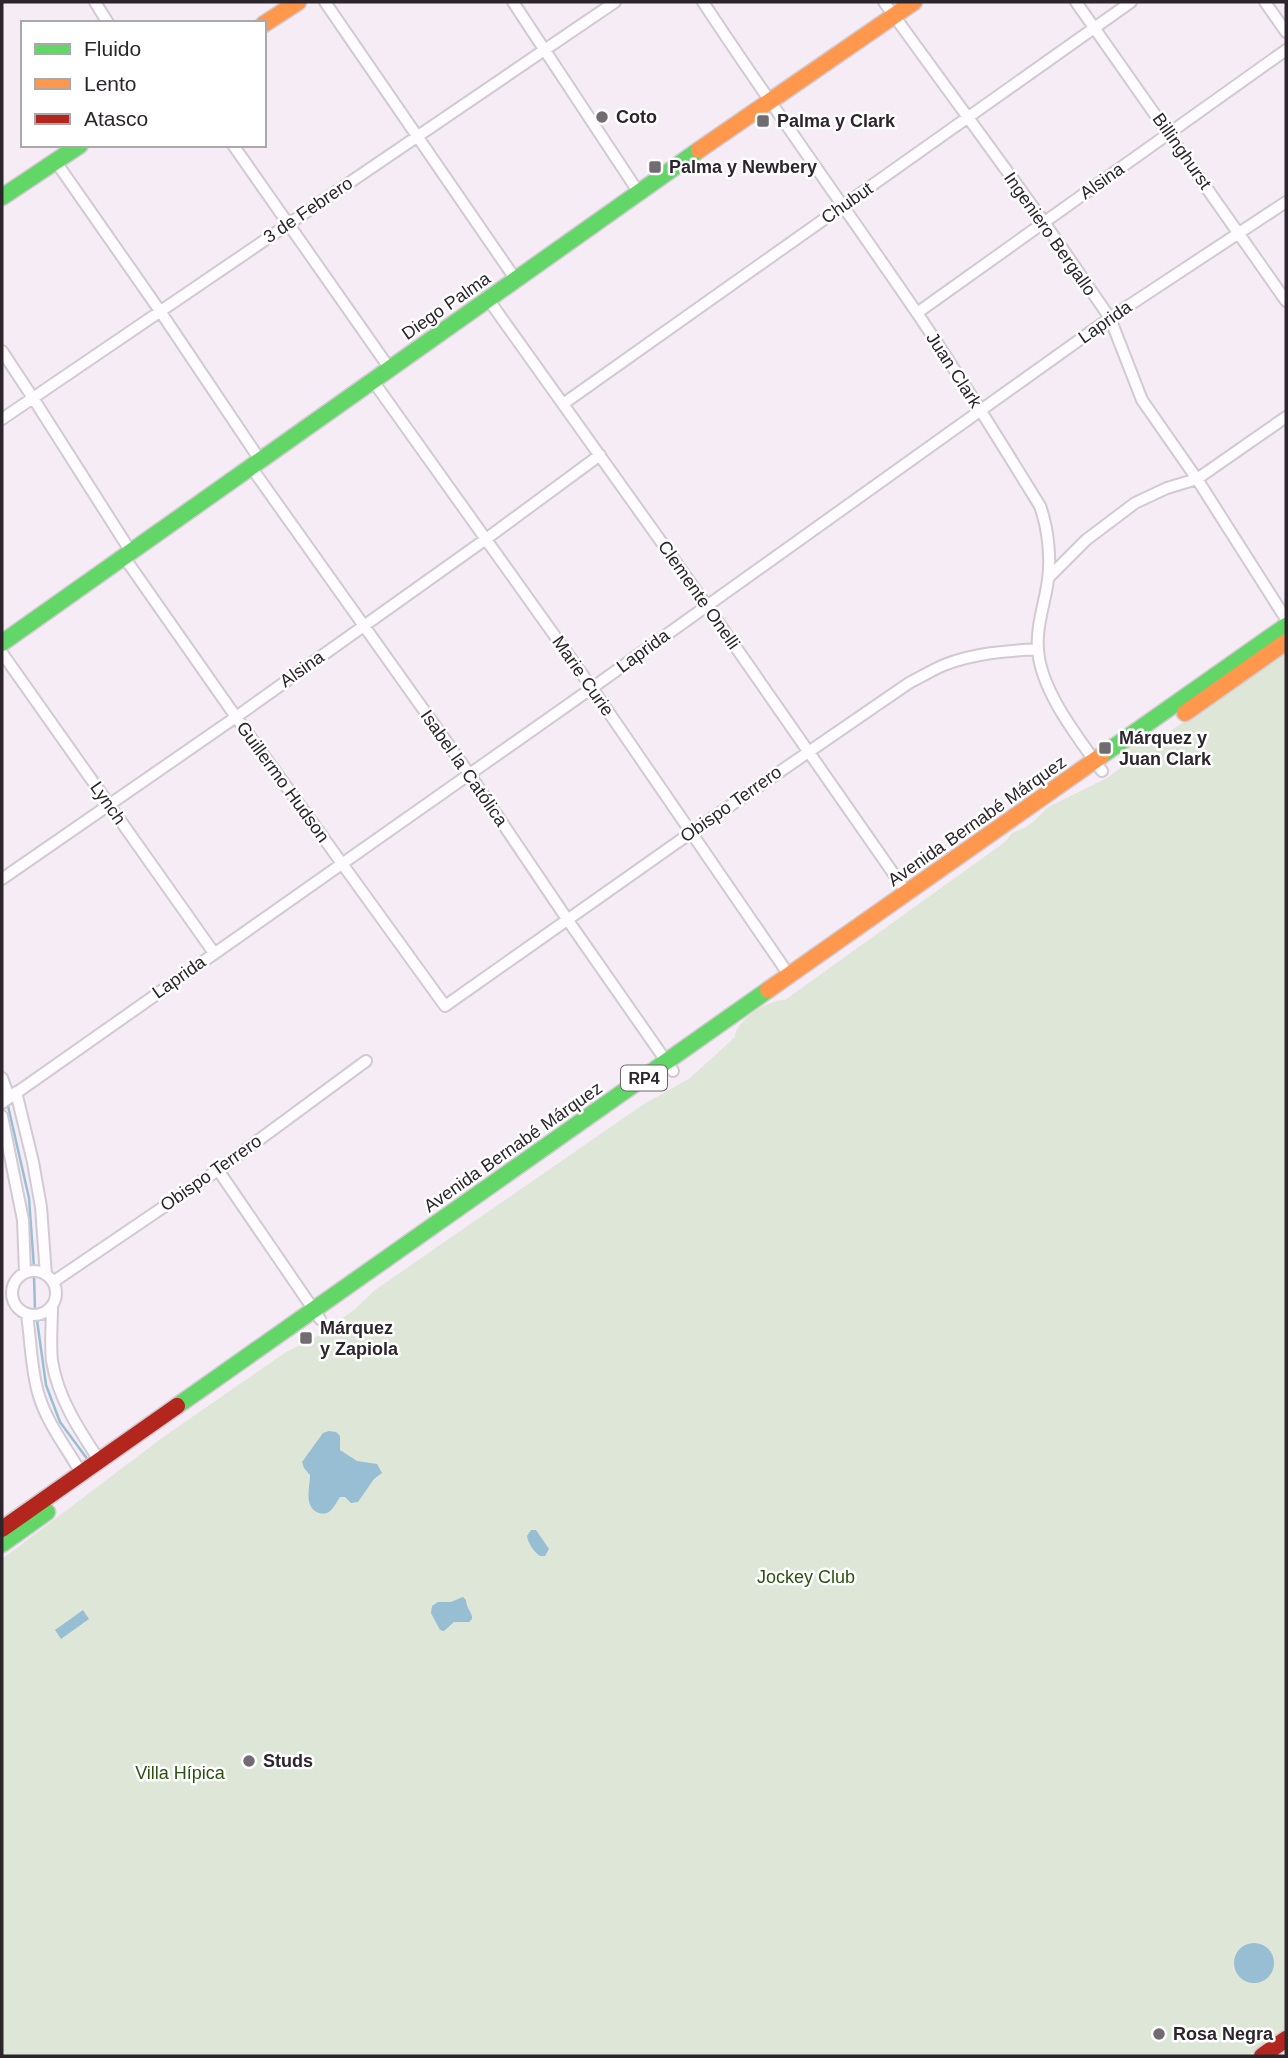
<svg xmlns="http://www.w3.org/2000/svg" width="1288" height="2058" font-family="Arial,sans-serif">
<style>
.green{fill:#dee6d8}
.water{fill:#97bed3}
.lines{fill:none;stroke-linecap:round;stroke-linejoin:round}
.stream{stroke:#97bed3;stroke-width:2.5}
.street-casing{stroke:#d2cad2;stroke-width:14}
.fast-casing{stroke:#d2cad2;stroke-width:19}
.slow-casing{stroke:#d2cad2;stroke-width:19}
.jam-casing{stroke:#d2cad2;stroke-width:19}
.street{stroke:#fefcfe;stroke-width:10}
.fast{stroke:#63d668;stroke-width:16}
.slow{stroke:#ff974d;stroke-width:16}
.jam{stroke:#b3261e;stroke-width:16}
.poi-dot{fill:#726b72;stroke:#fff;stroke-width:2.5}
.labels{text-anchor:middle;stroke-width:5;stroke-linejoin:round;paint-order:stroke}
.shield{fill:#fff;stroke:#6b676b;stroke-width:2}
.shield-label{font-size:16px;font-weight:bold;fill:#2c262c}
.poi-label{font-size:18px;font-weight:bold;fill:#2c262c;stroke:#fff;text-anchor:start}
.street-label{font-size:18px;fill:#2c262c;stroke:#fff}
.park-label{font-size:18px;fill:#2b5110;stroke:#fff}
</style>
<rect width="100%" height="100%" fill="#f5ecf5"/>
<path class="green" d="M1286,651V2030L1249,2056H2V1559L162,1438L286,1352L320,1335L355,1309L375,1290L641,1106L690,1078L735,1037C735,1021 770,998 785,1000L1005,842L1012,833L1024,828L1033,822L1048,807L1107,778L1127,763L1123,755C1129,743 1143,736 1156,741Z"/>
<path class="water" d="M329,1431L336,1432L340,1436V1450L357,1461L377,1464L382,1473L374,1479L358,1502L351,1503L345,1497H340C337,1501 334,1508 330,1511C327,1514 323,1514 319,1513C303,1507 310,1488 310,1475L304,1468L302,1462L323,1433Z
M531,1530H536L549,1549L545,1556H540C534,1552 528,1543 527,1536Z
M463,1597L466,1600C466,1608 473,1613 472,1619L469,1622H454L444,1631L440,1630L431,1613L432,1606L438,1602H451Z
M83,1610L89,1619L61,1639L55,1630Z
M1234 1963a20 20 0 1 1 40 0a20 20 0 1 1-40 0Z"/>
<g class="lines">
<path class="stream" d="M8,1106L29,1198L34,1268
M34,1276L35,1310
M37,1320L46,1385L60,1422L88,1460"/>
<defs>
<path id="street" d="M95,2L108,23
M325,2L516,280
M513,2L639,193
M703,2C772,107 846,209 917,313C960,376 1000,441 1040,506C1048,528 1051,557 1048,580C1045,603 1036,626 1038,649C1040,690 1079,739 1102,771
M884,2L1044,222L1110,318L1142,400L1197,479L1286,619
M1076,2L1286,301
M1265,2L1286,32
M233,145L390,369
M56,162L160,311L260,460
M488,299L707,606L907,893
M917,313L1286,50
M2,351L33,398L131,552
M373,381L592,688L789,975
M563,404L1131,2
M2,419L615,2
M251,467L470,775L567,919L673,1071
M124,557L236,717L445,1006L692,832L909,683C921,677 932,670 944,665C974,653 1006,651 1038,649
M1048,578L1086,540L1135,503L1167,488L1197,479L1286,417
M2,653L214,953
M2,879L236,717L486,539L600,455
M2,1078L9,1097
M16,1092L33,1162L41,1207L46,1275
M2,1103L592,688L1110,318L1286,202
M2,1116L23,1220L25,1273
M218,1170L320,1319
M12 1293a22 22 0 1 1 44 0a22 22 0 1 1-44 0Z
M53,1282L218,1170L366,1061
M52,1306C52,1324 50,1343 52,1361C58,1398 79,1430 99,1460
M27,1315C31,1342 31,1371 39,1396C48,1425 67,1448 81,1473"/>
<path id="fast" d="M2,197L80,145
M2,643L699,150
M1101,756L1286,626
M177,1406L768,990
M2,1544L47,1512"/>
<path id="slow" d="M264,24L298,2
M699,150L914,2
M1185,713L1286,642
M768,990L1101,756"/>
<path id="jam" d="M2,1529L177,1406
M1262,2056L1286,2039"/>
</defs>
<use href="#street" class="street-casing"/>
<use href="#fast" class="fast-casing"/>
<use href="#slow" class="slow-casing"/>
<use href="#jam" class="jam-casing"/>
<use href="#street" class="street"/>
<use href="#fast" class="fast"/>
<use href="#slow" class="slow"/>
<use href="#jam" class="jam"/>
</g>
<g class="poi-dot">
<circle cx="602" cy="117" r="7"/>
<rect x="756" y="114" width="14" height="14" rx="3.5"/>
<rect x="648" y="160" width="14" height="14" rx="3.5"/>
<rect x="1098" y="741" width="14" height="14" rx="3.5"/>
<rect x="299" y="1331" width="14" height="14" rx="3.5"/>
<circle cx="249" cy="1761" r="7"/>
<circle cx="1159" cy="2034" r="7"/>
</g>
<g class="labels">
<rect class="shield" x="621" y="1065.5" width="46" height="25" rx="5"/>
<g class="shield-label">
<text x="644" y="1084">RP4</text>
</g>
<g class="poi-label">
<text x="616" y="123">Coto</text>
<text x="777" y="127">Palma y Clark</text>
<text x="669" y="173">Palma y Newbery</text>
<text x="1119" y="744">Márquez y<tspan x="1119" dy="21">Juan Clark</tspan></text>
<text x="320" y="1334">Márquez<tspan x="320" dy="21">y Zapiola</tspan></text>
<text x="263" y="1767">Studs</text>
<text x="1173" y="2040">Rosa Negra</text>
</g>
<g class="street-label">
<text transform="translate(1182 151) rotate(55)" y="6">Billinghurst</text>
<text transform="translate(1102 181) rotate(-35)" y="6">Alsina</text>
<text transform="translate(847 203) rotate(-35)" y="6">Chubut</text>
<text transform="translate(308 210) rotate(-34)" y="6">3 de Febrero</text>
<text transform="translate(1050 234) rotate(55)" y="6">Ingeniero Bergallo</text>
<text transform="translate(446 306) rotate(-35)" y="6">Diego Palma</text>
<text transform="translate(1105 322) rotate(-35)" y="6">Laprida</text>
<text transform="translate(954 370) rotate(57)" y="6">Juan Clark</text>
<text transform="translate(699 595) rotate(55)" y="6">Clemente Onelli</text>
<text transform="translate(643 651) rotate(-36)" y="6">Laprida</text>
<text transform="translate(302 669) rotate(-35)" y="6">Alsina</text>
<text transform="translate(583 676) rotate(55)" y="6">Marie Curie</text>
<text transform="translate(464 768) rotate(55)" y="6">Isabel la Católica</text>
<text transform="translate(283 782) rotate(54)" y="6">Guillermo Hudson</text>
<text transform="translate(108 803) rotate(55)" y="6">Lynch</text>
<text transform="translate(731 804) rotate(-35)" y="6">Obispo Terrero</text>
<text transform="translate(977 821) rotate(-35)" y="6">Avenida Bernabé Márquez</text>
<text transform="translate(179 977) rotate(-35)" y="6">Laprida</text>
<text transform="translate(513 1147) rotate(-35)" y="6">Avenida Bernabé Márquez</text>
<text transform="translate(211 1173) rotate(-35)" y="6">Obispo Terrero</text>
</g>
<g class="park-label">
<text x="806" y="1583">Jockey Club</text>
<text x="180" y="1779">Villa Hípica</text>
</g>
</g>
<rect width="1288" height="2058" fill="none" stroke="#2c262c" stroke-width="7"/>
<rect x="21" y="21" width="245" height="126" fill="#ffffff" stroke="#aba8ab" stroke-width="2"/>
<rect x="35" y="44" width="35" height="10" fill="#63d668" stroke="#aba8ab" stroke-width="2"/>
<text x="84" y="56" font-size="21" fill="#2c262c">Fluido</text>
<rect x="35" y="79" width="35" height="10" fill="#ff974d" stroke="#aba8ab" stroke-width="2"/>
<text x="84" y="91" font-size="21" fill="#2c262c">Lento</text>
<rect x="35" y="114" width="35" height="10" fill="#b3261e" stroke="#aba8ab" stroke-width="2"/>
<text x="84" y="126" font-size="21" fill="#2c262c">Atasco</text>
</svg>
